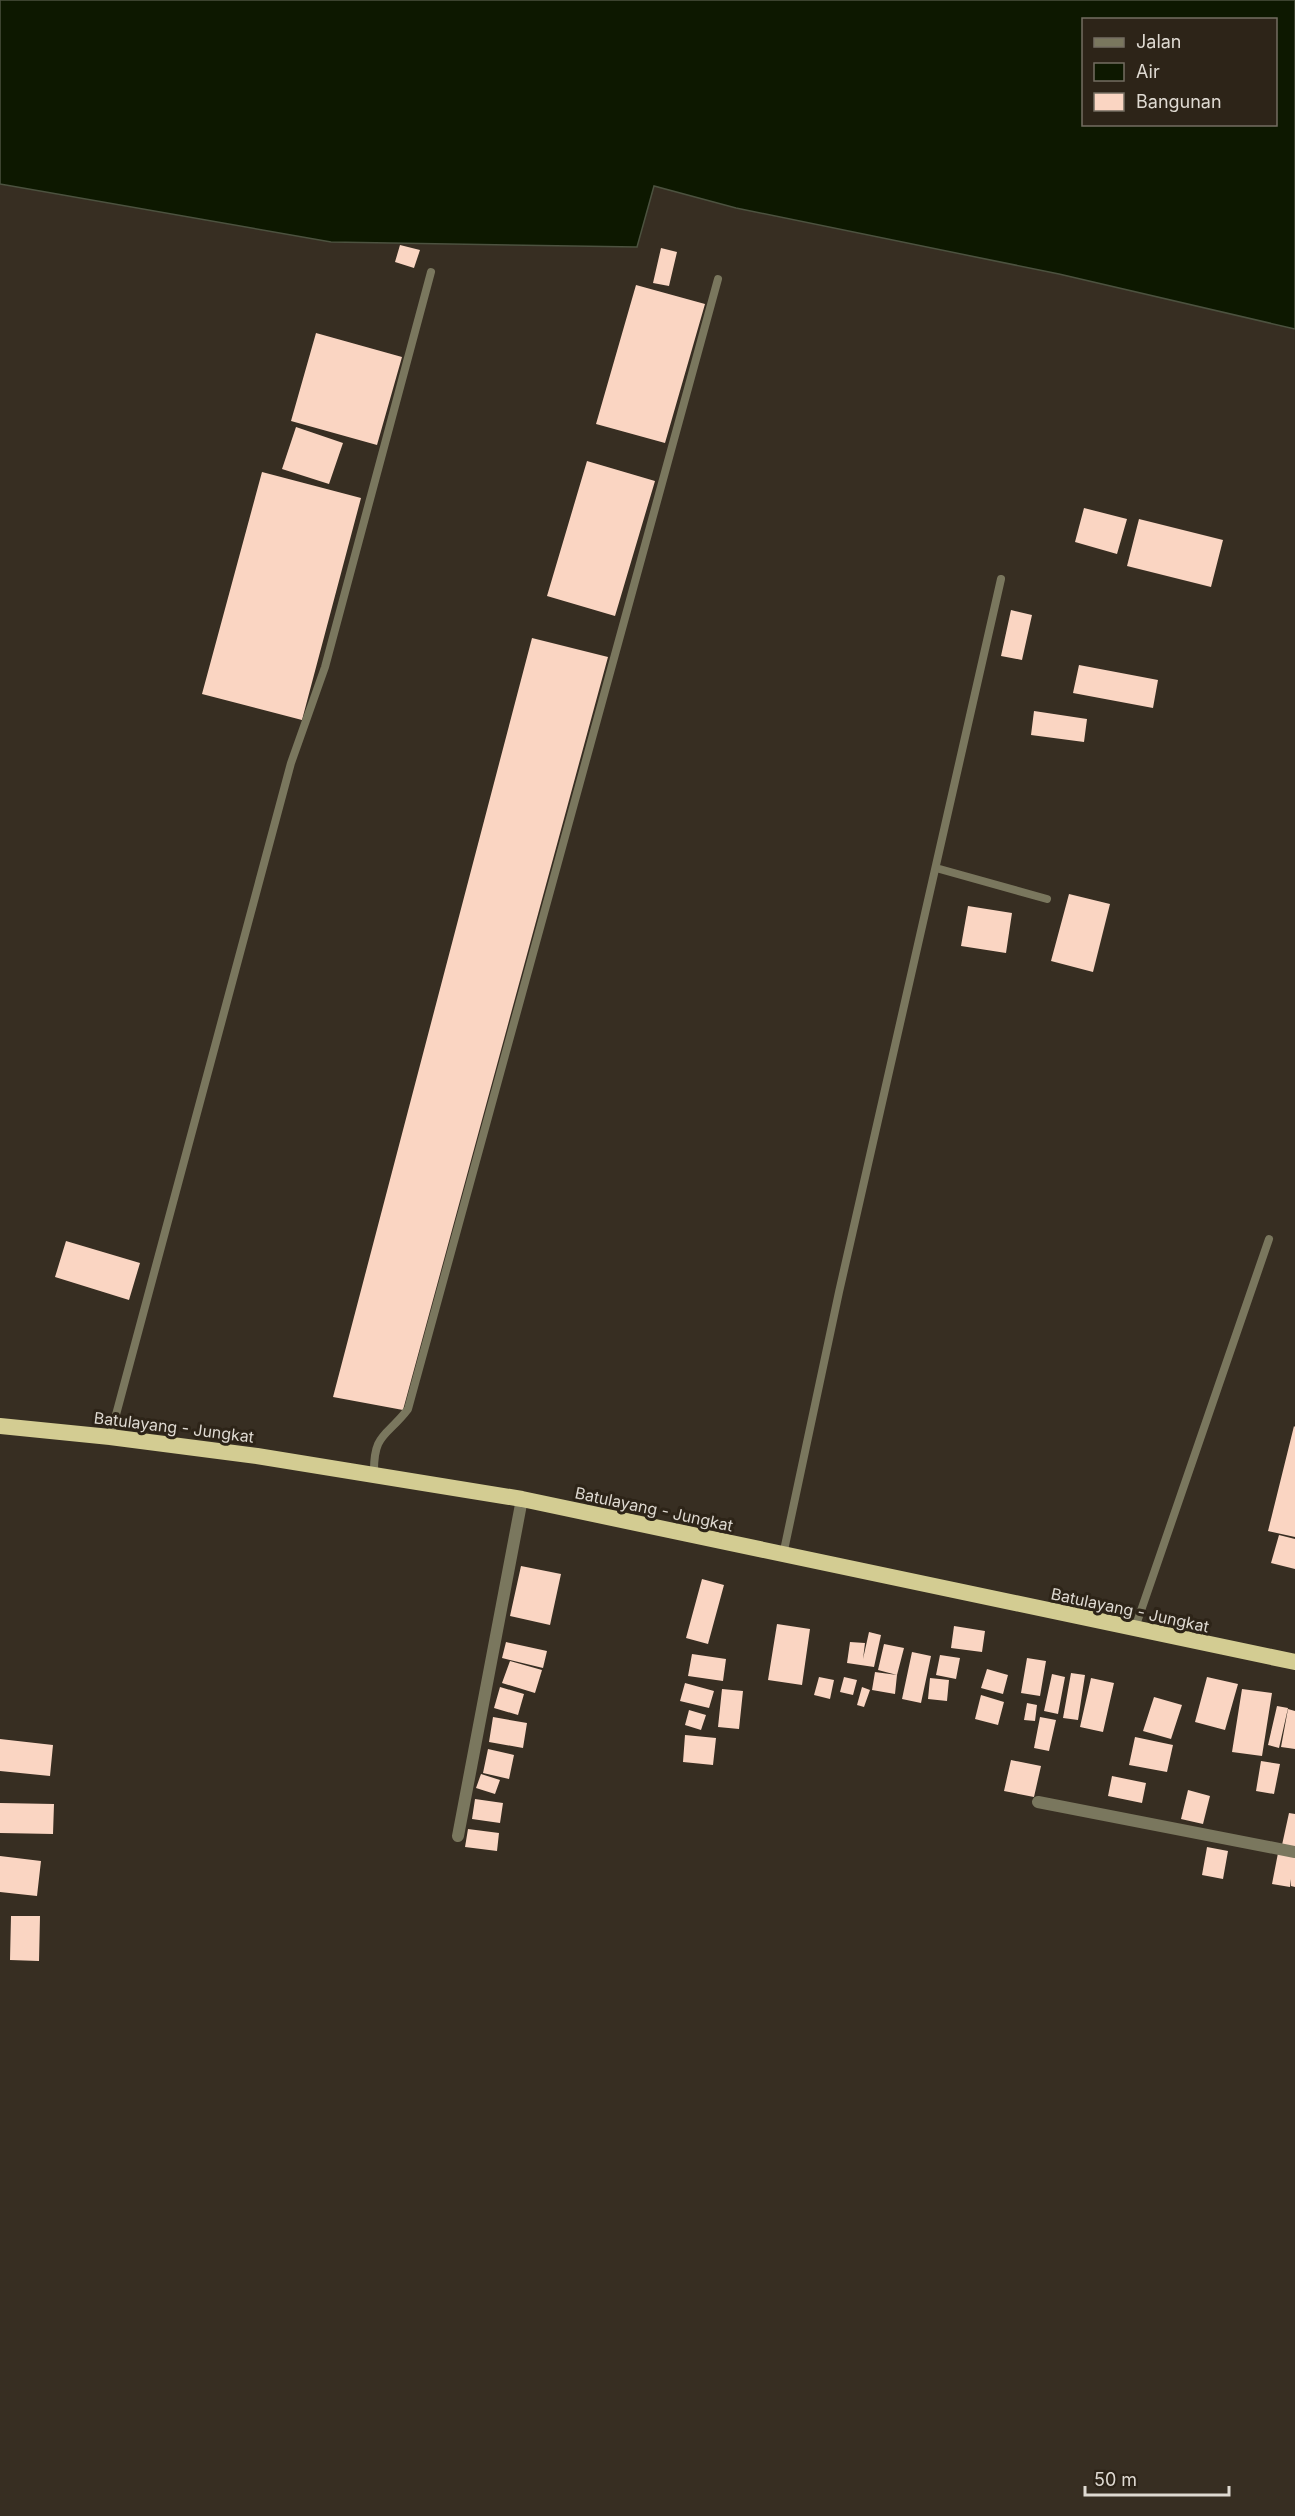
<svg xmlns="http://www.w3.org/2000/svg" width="1295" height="2516" font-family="Inter,sans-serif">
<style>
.water{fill:#0d1800;stroke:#4c523f;stroke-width:1.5;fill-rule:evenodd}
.building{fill:#fad5c2}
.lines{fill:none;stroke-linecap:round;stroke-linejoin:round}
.service{stroke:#7a775e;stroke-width:8}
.minor{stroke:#7a775e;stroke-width:12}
.trunk{stroke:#d3cc92;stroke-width:16}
.labels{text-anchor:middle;stroke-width:6;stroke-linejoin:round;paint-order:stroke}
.street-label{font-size:16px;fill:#dfdad2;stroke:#2d2418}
</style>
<rect width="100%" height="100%" fill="#372e22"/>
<path class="water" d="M0,0H1295V329L1059,274L736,208L654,186L637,247L331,242L0,184ZM1084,20H1276V124H1084Z"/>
<path class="building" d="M400,245L420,250L414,268L395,262Z
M661,248L677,252L669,286L653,283Z
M636,285L705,304L665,443L596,424Z
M316,333L402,357L377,445L291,421Z
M296,427L343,443L329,484L282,469Z
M587,461L655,481L615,616L547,596Z
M262,472L361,498L302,720L202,694Z
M1084,508L1127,519L1117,554L1075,542Z
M1139,519L1223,540L1211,587L1127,566Z
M1011,610L1032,615L1022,660L1001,656Z
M532,638L608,657L403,1410L333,1397Z
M1079,665L1158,680L1153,708L1073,693Z
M1034,711L1087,719L1084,742L1031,735Z
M1069,894L1110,904L1093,972L1051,961Z
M968,906L1012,913L1006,953L961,946Z
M66,1241L140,1263L129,1300L55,1277Z
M1294,1426L1295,1427V1537L1268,1531Z
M1279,1535L1295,1539V1569L1271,1563Z
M521,1566L561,1574L550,1625L510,1616Z
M702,1579L724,1585L708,1644L686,1638Z
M777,1624L810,1629L802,1685L768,1680Z
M954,1626L985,1631L982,1652L951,1648Z
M869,1632L881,1635L874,1667L847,1663L850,1642L865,1643L863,1659Z
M506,1642L547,1651L543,1668L502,1658Z
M884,1644L904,1648L897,1675L878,1670Z
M912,1652L931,1656L921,1703L902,1699Z
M692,1654L726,1659L723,1681L688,1676Z
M940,1655L960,1658L956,1679L936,1675Z
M1027,1658L1046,1661L1040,1696L1021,1693Z
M510,1661L542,1670L535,1693L502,1683Z
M987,1669L1008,1675L1003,1694L981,1688Z
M875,1672L897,1675L895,1694L872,1690Z
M1071,1673L1085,1675L1078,1720L1063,1718Z
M1052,1674L1065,1677L1058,1714L1044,1711Z
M819,1677L834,1680L830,1699L814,1695Z
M844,1677L857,1680L853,1695L840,1692Z
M1207,1677L1238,1684L1225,1730L1195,1722Z
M930,1678L949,1680L947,1701L928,1699Z
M1091,1678L1114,1683L1103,1732L1080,1727Z
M685,1683L714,1691L709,1708L680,1701Z
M500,1687L524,1694L518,1715L494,1708Z
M862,1687L870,1690L864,1707L857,1705Z
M722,1689L743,1691L739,1729L718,1727Z
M1242,1689L1272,1693L1262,1756L1232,1752Z
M981,1695L1004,1702L998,1725L975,1719Z
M1154,1697L1182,1705L1171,1739L1143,1731Z
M1027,1703L1037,1705L1035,1721L1024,1720Z
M1277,1706L1288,1708L1279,1748L1268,1745Z
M1288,1709L1295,1711V1749L1281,1747Z
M689,1710L706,1715L701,1730L685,1725Z
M493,1717L527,1723L523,1748L489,1742Z
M1040,1717L1056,1720L1049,1751L1034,1748Z
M685,1735L716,1738L713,1765L683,1762Z
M1135,1737L1173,1745L1167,1772L1129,1765Z
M0,1739L53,1745L50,1776L0,1771Z
M488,1749L514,1755L509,1779L483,1773Z
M1011,1760L1041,1766L1034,1797L1004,1791Z
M1261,1761L1280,1764L1274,1794L1256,1791Z
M481,1774L500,1780L495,1794L476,1788Z
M1112,1776L1146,1783L1142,1803L1108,1796Z
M1188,1790L1210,1796L1203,1824L1181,1819Z
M475,1799L503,1803L500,1823L472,1819Z
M0,1803L54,1804L53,1834L0,1833Z
M1289,1813L1295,1814V1847L1282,1845Z
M468,1829L499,1833L497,1851L465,1847Z
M1207,1847L1228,1851L1223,1879L1202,1875Z
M1278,1853L1295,1856V1887L1291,1886V1879L1290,1887L1272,1884Z
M0,1856L41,1861L37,1896L0,1892Z
M11,1916H40L39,1961L10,1960Z"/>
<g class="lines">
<path class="service" d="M936,868L1047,899
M110,1437L291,763L325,667L431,272
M374,1475C373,1432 387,1437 408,1409L718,279
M783,1555L839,1292L1001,579
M1135,1628L1269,1239"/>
<path class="minor" d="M1038,1802L1295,1852
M458,1836L522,1499"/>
<path class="trunk" d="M0,1426L110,1437L257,1456L522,1499L1295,1662"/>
</g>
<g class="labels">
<g class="street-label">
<text transform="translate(174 1427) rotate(7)" y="6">Batulayang - Jungkat</text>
<text transform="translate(654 1509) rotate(12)" y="6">Batulayang - Jungkat</text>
<text transform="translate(1130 1610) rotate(12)" y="6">Batulayang - Jungkat</text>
</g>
</g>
<rect x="1082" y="18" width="195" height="108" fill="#2d2418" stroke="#746d62" stroke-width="1.5"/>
<rect x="1094" y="38" width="30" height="9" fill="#7a775e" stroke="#746d62" stroke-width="1.5"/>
<text x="1136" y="48" font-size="18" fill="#dfdad2">Jalan</text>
<rect x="1094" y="63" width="30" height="18" fill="#0d1800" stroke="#746d62" stroke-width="1.5"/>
<text x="1136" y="78" font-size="18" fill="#dfdad2">Air</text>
<rect x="1094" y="93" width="30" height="18" fill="#fad5c2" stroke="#746d62" stroke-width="1.5"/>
<text x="1136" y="108" font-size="18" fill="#dfdad2">Bangunan</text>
<path d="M1085 2486v9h144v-9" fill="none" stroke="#dfdad2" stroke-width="3"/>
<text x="1094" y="2486" font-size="18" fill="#dfdad2" stroke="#2d2418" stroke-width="4.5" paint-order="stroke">50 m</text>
</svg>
